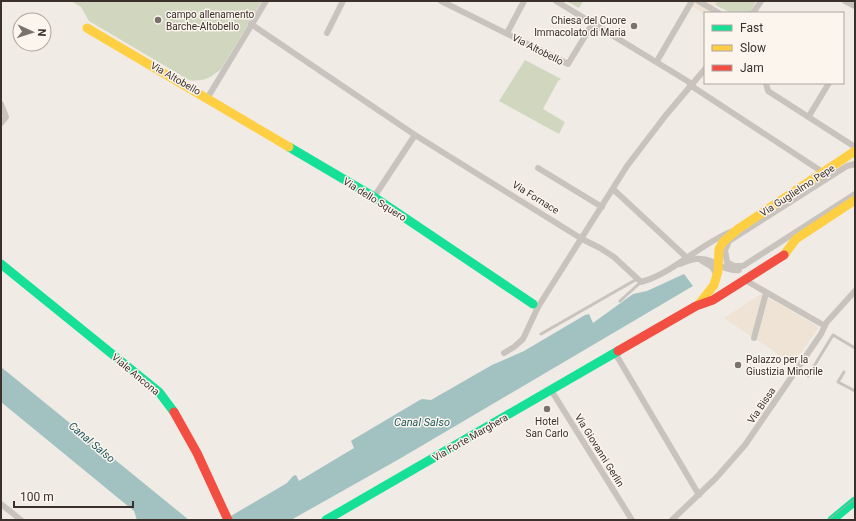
<svg xmlns="http://www.w3.org/2000/svg" width="856" height="521" font-family="Roboto,sans-serif">
<style>
.green{fill:#d1d6bf}
.plaza{fill:#eee3d5}
.water{fill:#a1c2c1}
.lines{fill:none;stroke-linecap:round;stroke-linejoin:round}
.lane{stroke:#c9c3be;stroke-width:3}
.street{stroke:#c9c3be;stroke-width:6}
.fast{stroke:#16e098;stroke-width:9}
.slow{stroke:#ffcf43;stroke-width:9}
.jam{stroke:#f24e42;stroke-width:9}
.tram{stroke:#b1aca8;stroke-width:1}
.poi-dot{fill:#7a716c;stroke:#fbf5ee;stroke-width:1.5}
.labels{text-anchor:middle;stroke-width:3;stroke-linejoin:round;paint-order:stroke}
.poi-label{font-size:10px;fill:#3b302b;stroke:#fbf5ee;text-anchor:start}
.street-label{font-size:10px;fill:#3b302b;stroke:#fbf5ee}
.water-label{font-size:11px;font-style:italic;fill:#1f5a5e;stroke:#fbf5ee}
</style>
<rect width="100%" height="100%" fill="#f0ebe5"/>
<path class="green" d="M71,1H262L221,69C210,78 204,82 189,80L89,21L81,7Z
M566,1H583L579,8Z
M717,1H756L750,13H731L715,5Z
M525,60L561,79L558,81L543,109L565,122L559,134L499,101Z"/>
<path class="plaza" d="M685,1H717L713,11L709,8L705,15Z
M761,294L819,327L793,364L724,318Z"/>
<path class="water" d="M684,274L693,286L401,458L291,520H224L287,483L293,476L296,475L299,481L354,448L351,441L354,439L418,401L422,399L431,400L492,365L524,351L585,315L589,314L593,323L633,294L647,291Z
M1,367L189,520H137L134,511L1,402Z"/>
<g class="lines">
<path class="lane" d="M620,301L641,282
M541,334L637,279
M844,372L838,382L855,391
M808,376L833,335L855,348"/>
<path class="street" d="M441,1L568,64L593,23
M556,1L689,82L690,85L824,173
M698,1L719,13
M845,1L855,6
M753,13L761,1
M251,24L415,135L582,239L600,248L614,257L641,282C671,275 702,242 733,231
M327,33L343,1
M507,33L524,1
M657,61L692,1
M766,83L768,91L855,147
M208,97L266,1
M1,104L6,117L1,123
M809,116L829,83
M855,164L847,166L729,241L725,250L727,262L734,266H743L855,194
M538,168L602,207
M613,189L686,257
M374,197L415,135
M702,261L712,267L717,275
M680,264C687,261 694,258 702,259C716,260 725,272 739,270
M745,280L825,326
M754,338L766,293
M504,353L514,347L523,339L538,307L627,166L666,115L705,69
M615,353L699,495
M551,390L632,520
M1,504L21,520
M672,520L716,478L745,445L821,334L826,323L855,291"/>
<path class="fast" d="M289,147L374,197L533,304
M1,264L159,392L174,412
M326,520L618,351
M832,520L855,501"/>
<path class="slow" d="M87,28L289,147
M784,255L796,239L855,200
M699,304L714,285L718,271L719,249L723,242L738,229L855,151"/>
<path class="jam" d="M618,351L696,306L713,300L784,255
M174,412L197,453L228,520"/>
<path class="tram" d="M828,520L855,499"/>
</g>
<g class="poi-dot">
<circle cx="158" cy="20" r="4"/>
<circle cx="634" cy="26" r="4"/>
<circle cx="738" cy="365" r="4"/>
<circle cx="547" cy="409" r="4"/>
</g>
<g class="labels">
<g class="poi-label">
<text x="166" y="18">campo allenamento<tspan x="166" dy="12">Barche-Altobello</tspan></text>
<text x="626" y="24" text-anchor="end">Chiesa del Cuore<tspan x="626" dy="12">Immacolato di Maria</tspan></text>
<text x="746" y="363">Palazzo per la<tspan x="746" dy="12">Giustizia Minorile</tspan></text>
<text x="547" y="425" text-anchor="middle">Hotel<tspan x="547" dy="12">San Carlo</tspan></text>
</g>
<g class="street-label">
<text transform="translate(538 49) rotate(27)" y="4">Via Altobello</text>
<text transform="translate(176 78) rotate(30)" y="4">Via Altobello</text>
<text transform="translate(797 190) rotate(-33)" y="4">Via Guglielmo Pepe</text>
<text transform="translate(536 197) rotate(32)" y="4">Via Fornace</text>
<text transform="translate(375 199) rotate(32)" y="4">Via dello Squero</text>
<text transform="translate(136 374) rotate(40)" y="4">Viale Ancona</text>
<text transform="translate(761 405) rotate(-56)" y="4">Via Bissa</text>
<text transform="translate(470 437) rotate(-30)" y="4">Via Forte Marghera</text>
<text transform="translate(600 450) rotate(58)" y="4">Via Giovanni Gerlin</text>
</g>
<g class="water-label">
<text x="422" y="426">Canal Salso</text>
<text transform="translate(92 442) rotate(40)" y="4">Canal Salso</text>
</g>
</g>
<rect width="856" height="521" fill="none" stroke="#3b302b" stroke-width="4"/>
<rect x="704" y="12" width="140" height="72" fill="#fbf5ee" stroke="#aea6a0"/>
<rect x="712" y="25" width="20" height="6" fill="#16e098" stroke="#aea6a0"/>
<text x="740" y="32" font-size="12" fill="#3b302b">Fast</text>
<rect x="712" y="45" width="20" height="6" fill="#ffcf43" stroke="#aea6a0"/>
<text x="740" y="52" font-size="12" fill="#3b302b">Slow</text>
<rect x="712" y="65" width="20" height="6" fill="#f24e42" stroke="#aea6a0"/>
<text x="740" y="72" font-size="12" fill="#3b302b">Jam</text>
<g transform="translate(32 32) rotate(93)"><circle r="19" fill="#fbf5ee" stroke="#aea6a0"/>
<path d="M0-3L7 15L0 10L-7 15Z" fill="#7a716c"/>
<text y="-6" font-size="11" font-weight="bold" text-anchor="middle" fill="#3b302b">N</text>
</g>
<path d="M14 501v6h119v-6" fill="none" stroke="#3b302b" stroke-width="2"/>
<text x="20" y="501" font-size="12" fill="#3b302b" stroke="#fbf5ee" stroke-width="3" paint-order="stroke">100 m</text>
</svg>
